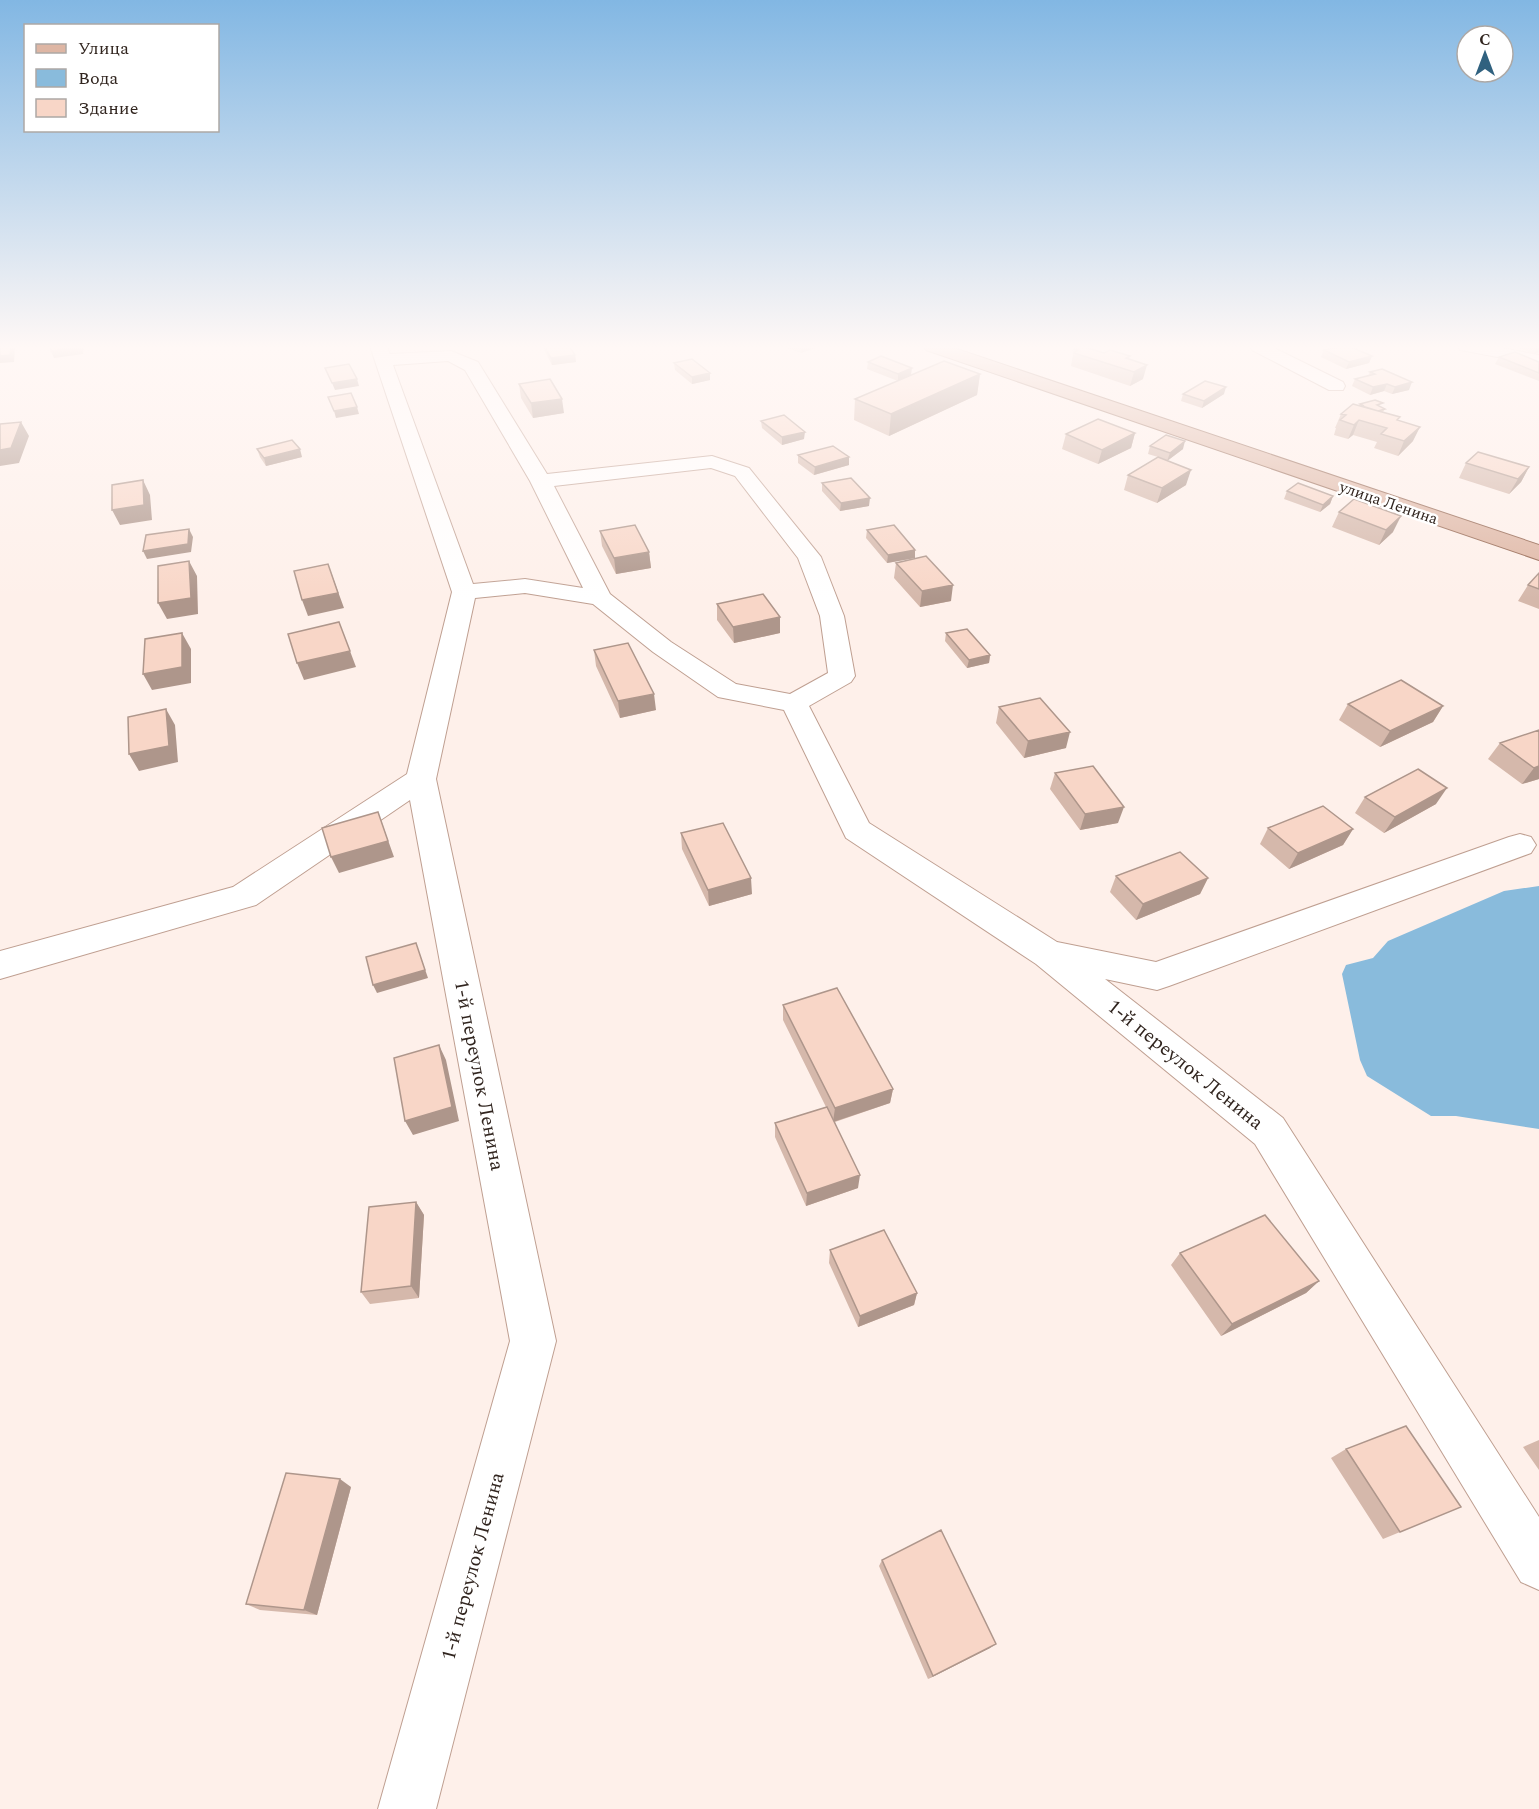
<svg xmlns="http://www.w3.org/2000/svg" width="1539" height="1809" font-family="Spectral,serif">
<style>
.water{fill:#89bbdc}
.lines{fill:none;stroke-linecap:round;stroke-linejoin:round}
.minor-casing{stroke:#bf9f91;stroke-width:2}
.major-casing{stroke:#93644e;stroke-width:2}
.minor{fill:#fff;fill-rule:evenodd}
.major{fill:#deb6a4;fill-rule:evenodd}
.wall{fill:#d5b8ab}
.shaded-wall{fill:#ae968b}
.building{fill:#f8d6c7;stroke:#ae968b;stroke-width:1.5}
.labels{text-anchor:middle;stroke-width:5;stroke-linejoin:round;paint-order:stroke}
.far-street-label{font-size:16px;fill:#31251f;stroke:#fff}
.street-label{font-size:20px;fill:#31251f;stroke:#fff}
</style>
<rect width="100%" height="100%" fill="#fef0ea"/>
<path class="water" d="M1539,886V1129L1456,1116H1431L1367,1076L1360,1060L1342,974L1346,965L1373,958L1388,941L1504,891Z"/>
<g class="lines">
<defs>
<path id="minor" d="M370,346H386L390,354L451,351L478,362L547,474L712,456L749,468L821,557L844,616L855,676L851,682L809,706L869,823L1057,942L1156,962L1509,837L1520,834L1531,837L1536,845L1531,853L1169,986L1157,990L1105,979L1283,1118L1539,1517V1590L1521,1582L1255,1144L1036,964L846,838L784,710L718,697L653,652L593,604L525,593L475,598L436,779L556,1341L436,1809H378L510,1341L410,800L256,905L0,979V951L233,887L407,774L452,592ZM448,361L465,370L530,481L583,588L525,579L473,584L393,365ZM711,468L735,476L798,558L820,616L828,673L790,694L736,684L671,642L610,594L554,486Z
M1249,346H1270L1343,382L1345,386L1343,390H1329L1252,350Z
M1457,346H1491L1539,355V365L1466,351L1460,350Z"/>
<path id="major" d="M923,346H948L1539,545V560L926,350Z"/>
</defs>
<use href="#minor" class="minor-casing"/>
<use href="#major" class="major-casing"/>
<use href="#minor" class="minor"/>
<use href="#major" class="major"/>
</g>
<path class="wall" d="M542,346H569L575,355L576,362L552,365Z
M781,346H818V347L801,353Z
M1514,346H1539L1534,354Z
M1074,349L1130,356L1129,359L1143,379L1130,386L1071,366Z
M1324,350L1372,356L1369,363L1346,369L1321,357Z
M1499,357L1539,362V381L1495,364Z
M868,362L911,375L898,381L867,369Z
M674,363L710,373V380L692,384L675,370Z
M1370,372L1409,390L1392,394L1384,391L1370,395L1352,386L1355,379L1368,376Z
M980,374L977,395L889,436L854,420L855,399Z
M519,384L564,413L533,418L521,398Z
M1183,394H1224L1202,408L1181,401Z
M1360,404L1381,407L1385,409L1383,412L1399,421L1413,441L1398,456L1374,448L1377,442L1353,435L1348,439L1334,435L1336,428H1335L1341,414L1359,405Z
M761,421L804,439L782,445L762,428Z
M1135,433L1131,448L1098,464L1062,449L1066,434Z
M1150,446L1183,449L1167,461L1186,485L1157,503L1124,490L1128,475L1158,457L1148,454Z
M257,449L302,457L266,466L260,457Z
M798,455L849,457V465L814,475L798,463Z
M1466,463L1529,467L1521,482L1509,494L1459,478Z
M822,483L869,506L840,511L822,491Z
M1287,491L1333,496L1330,504L1320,512L1284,499Z
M1339,512L1393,532L1379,545L1332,527Z
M867,530L915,558L887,563L866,538Z
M600,531L649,552L651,568L616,574L602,546Z
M896,563L951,601L920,607L894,578Z
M1539,573V609L1518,601L1528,585Z
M717,604L780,617V633L734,643L717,620Z
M946,633L990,655L989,663L967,668L945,641Z
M594,650L656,710L620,718L596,666Z
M1348,704L1443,706L1433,722L1380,747L1339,720Z
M999,707L1066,748L1024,758L996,723Z
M1539,730V779L1522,784L1488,759L1500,743Z
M1055,773L1118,823L1080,830L1050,789Z
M1365,797L1436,804L1384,833L1355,813Z
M1268,828L1353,829L1343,845L1289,869L1260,844Z
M681,833L752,894L709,906L682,849Z
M1116,876L1208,878L1200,894L1136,920L1110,892Z
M783,1005L893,1089L890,1103L835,1122L858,1188L806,1206L775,1137V1123L826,1107L783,1020Z
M416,1202L424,1215L419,1298L370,1304L361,1292Z
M830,1250L917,1293L914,1305L858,1327L829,1263Z
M1180,1253L1319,1281L1306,1293L1221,1336L1171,1265Z
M1539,1440V1470L1523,1447Z
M1346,1449L1461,1507L1383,1539L1331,1458Z
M351,1487L317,1615L260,1610L246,1604Z
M882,1560L990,1648L928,1679L879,1566Z"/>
<path class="shaded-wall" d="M11,346H13L15,348L14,362L0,363V356Z
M80,346H84L83,354L54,358L51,351Z
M213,346H231L215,348Z
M804,346H818V347L801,353L802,347Z
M1538,346H1539V352L1534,354Z
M575,355L576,362L552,365L551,358Z
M1372,356L1369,363L1346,369L1349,362Z
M1147,365L1143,379L1130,386L1134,372Z
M912,368L911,375L898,381V374Z
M710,373V380L692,384V377Z
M980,374L977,395L889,436L891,414Z
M357,379L359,386L335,390L332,383Z
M1412,382L1409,390L1392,394L1395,387Z
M1387,384L1384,391L1370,395L1373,387Z
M1226,387L1224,394L1202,408L1204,401Z
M562,399L564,413L533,418L531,403Z
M357,407L359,414L336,418L334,411Z
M1359,420L1353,435L1348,439L1354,425Z
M21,422L29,436L19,463L0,466V450Z
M1420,427L1413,441L1398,456L1404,441Z
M805,432L804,439L782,445V437Z
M1135,433L1131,448L1098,464L1102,450Z
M1185,441L1183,449L1167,461L1170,453Z
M300,449L302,457L266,466L264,458Z
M849,457V465L814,475L815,467Z
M1529,467L1521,482L1509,494L1518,479Z
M1191,470L1186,485L1157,503L1162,488Z
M143,480L150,495L152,520L120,525L112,510Z
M1333,496L1330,504L1320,512L1323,505Z
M870,498L869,506L840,511L841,503Z
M1401,516L1393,532L1379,545L1386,530Z
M189,529L193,537L191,552L147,559L143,551Z
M915,550V558L887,563L888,555Z
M649,552L651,568L616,574L614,558Z
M189,561L197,576L198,614L167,619L158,603Z
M328,564L344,608L308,616L302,600Z
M953,585L951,601L920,607L922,591Z
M780,617V633L734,643L733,627Z
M182,633L191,649V683L152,690L143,674Z
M350,651L356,667L304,680L297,663Z
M990,655L989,663L967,668L969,660Z
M654,694L656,710L620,718L618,701Z
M1443,706L1433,722L1380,747L1390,731Z
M166,709L175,725L178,762L139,771L129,754Z
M1070,732L1066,748L1024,758L1028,741Z
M1539,766V779L1522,784L1534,768Z
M1447,788L1436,804L1384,833L1395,817Z
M1124,807L1118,823L1080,830L1085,814Z
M378,812L394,857L339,873L331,857Z
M1353,829L1343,845L1289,869L1298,853Z
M751,878L752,894L709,906L708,890Z
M1208,878L1200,894L1136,920L1143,904Z
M416,943L428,978L377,993L373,985Z
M439,1045L446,1060L459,1121L413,1135L405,1121Z
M893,1089L890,1103L833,1122L835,1108Z
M860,1175L858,1188L806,1206L807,1193Z
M416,1202L424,1215L419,1298L411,1286Z
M1319,1281L1306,1293L1221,1336L1232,1324Z
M917,1293L914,1305L858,1327L860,1316Z
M340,1479L351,1487L317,1615L304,1610Z
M996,1644L990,1648L928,1679L933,1676Z"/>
<path class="building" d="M0,346H11L10,355L0,356Z
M51,346H80V347L51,351Z
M544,346H569L575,355L551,358Z
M1081,346L1104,353L1110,350L1130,356L1126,358L1147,365L1134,372L1074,353L1078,350L1074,349Z
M1344,346H1349L1372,356L1349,362L1324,350Z
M1515,352L1539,362V373L1499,357Z
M881,356L912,368L898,374L868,362Z
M692,359L710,373L692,377L674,363Z
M944,361L980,374L891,414L855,399Z
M349,364L357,379L332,383L325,368Z
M1382,369L1412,382L1395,387L1387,384L1373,387L1355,379L1375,374L1370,372Z
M550,379L562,399L531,403L519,384Z
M1205,381L1226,387L1204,401L1183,394Z
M351,393L357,407L334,411L328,397Z
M1375,400L1383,403L1377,405L1385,409L1378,411L1362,406H1364L1360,404Z
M1353,404L1400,417L1397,420L1420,427L1404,441L1381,434L1387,428L1359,420L1354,425L1340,420L1346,415L1341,414Z
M784,415L805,432L782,437L761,421Z
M1098,419L1135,433L1102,450L1066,434Z
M21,422L11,448L0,450V424Z
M1166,435L1185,441L1170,453L1150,446Z
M292,440L300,449L264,458L257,449Z
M833,446L849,457L815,467L798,455Z
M1478,452L1529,467L1518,479L1466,463Z
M1158,457L1191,470L1162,488L1128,475Z
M851,478L870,498L841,503L822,483Z
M143,480L144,505L112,510V485Z
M1298,483L1333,496L1323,505L1287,491Z
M1354,499L1401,516L1386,530L1339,512Z
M635,525L649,552L614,558L600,531Z
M894,525L915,550L888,555L867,530Z
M189,529L188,544L143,551L146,535Z
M926,556L953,585L922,591L896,563Z
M189,561L191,598L158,603V566Z
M328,564L338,593L302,600L294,571Z
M1539,573V589L1528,585Z
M763,594L780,617L733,627L717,604Z
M339,622L350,651L297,663L288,634Z
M967,629L990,655L969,660L946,633Z
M182,633V667L143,674L145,639Z
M628,643L654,694L618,701L594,650Z
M1401,680L1443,706L1390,731L1348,704Z
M1040,698L1070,732L1028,741L999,707Z
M166,709L169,746L129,754L128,717Z
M1539,730V766L1534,768L1500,743Z
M1093,766L1124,807L1085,814L1055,773Z
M1418,769L1447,788L1395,817L1365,797Z
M1323,806L1353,829L1298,853L1268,828Z
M378,812L388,841L331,857L322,828Z
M723,823L751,878L708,890L681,833Z
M1180,852L1208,878L1143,904L1116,876Z
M416,943L425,970L373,985L366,957Z
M837,988L893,1089L835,1108L783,1005Z
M439,1045L452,1107L405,1121L394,1058Z
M827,1107L860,1175L807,1193L775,1123Z
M416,1202L411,1286L361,1292L369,1207Z
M1265,1215L1319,1281L1232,1324L1180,1253Z
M884,1230L917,1293L860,1316L830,1250Z
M1406,1426L1461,1507L1400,1532L1346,1449Z
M286,1473L340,1479L304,1610L246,1604Z
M941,1530L996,1644L933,1676L882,1560Z"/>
<linearGradient id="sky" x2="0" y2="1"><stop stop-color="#82b7e3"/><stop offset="0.58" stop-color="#fff8f6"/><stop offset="1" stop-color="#fff8f6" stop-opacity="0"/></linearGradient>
<rect width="1539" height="599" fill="url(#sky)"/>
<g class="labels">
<g class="far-street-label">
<text transform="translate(1389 502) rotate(19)" y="6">улица Ленина</text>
</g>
<g class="street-label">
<text transform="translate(1186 1064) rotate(39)" y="7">1-й переулок Ленина</text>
<text transform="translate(480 1075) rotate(79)" y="7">1-й переулок Ленина</text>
<text transform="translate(472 1566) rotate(-75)" y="7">1-й переулок Ленина</text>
</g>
</g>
<rect x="24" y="24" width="195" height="108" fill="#ffffff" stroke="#ada8a5" stroke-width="1.5"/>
<rect x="36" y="44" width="30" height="9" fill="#deb6a4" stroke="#ada8a5" stroke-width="1.5"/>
<text x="78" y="54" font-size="18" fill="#31251f">Улица</text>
<rect x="36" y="69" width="30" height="18" fill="#89bbdc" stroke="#ada8a5" stroke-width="1.5"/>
<text x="78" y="84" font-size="18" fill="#31251f">Вода</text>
<rect x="36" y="99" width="30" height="18" fill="#f8d6c7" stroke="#ada8a5" stroke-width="1.5"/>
<text x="78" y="114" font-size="18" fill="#31251f">Здание</text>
<g transform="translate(1485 54)"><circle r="28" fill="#ffffff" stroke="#ada8a5" stroke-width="1.5"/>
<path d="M0-4.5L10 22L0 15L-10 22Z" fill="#30617f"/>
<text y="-9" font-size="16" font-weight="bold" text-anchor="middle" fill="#31251f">С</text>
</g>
</svg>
